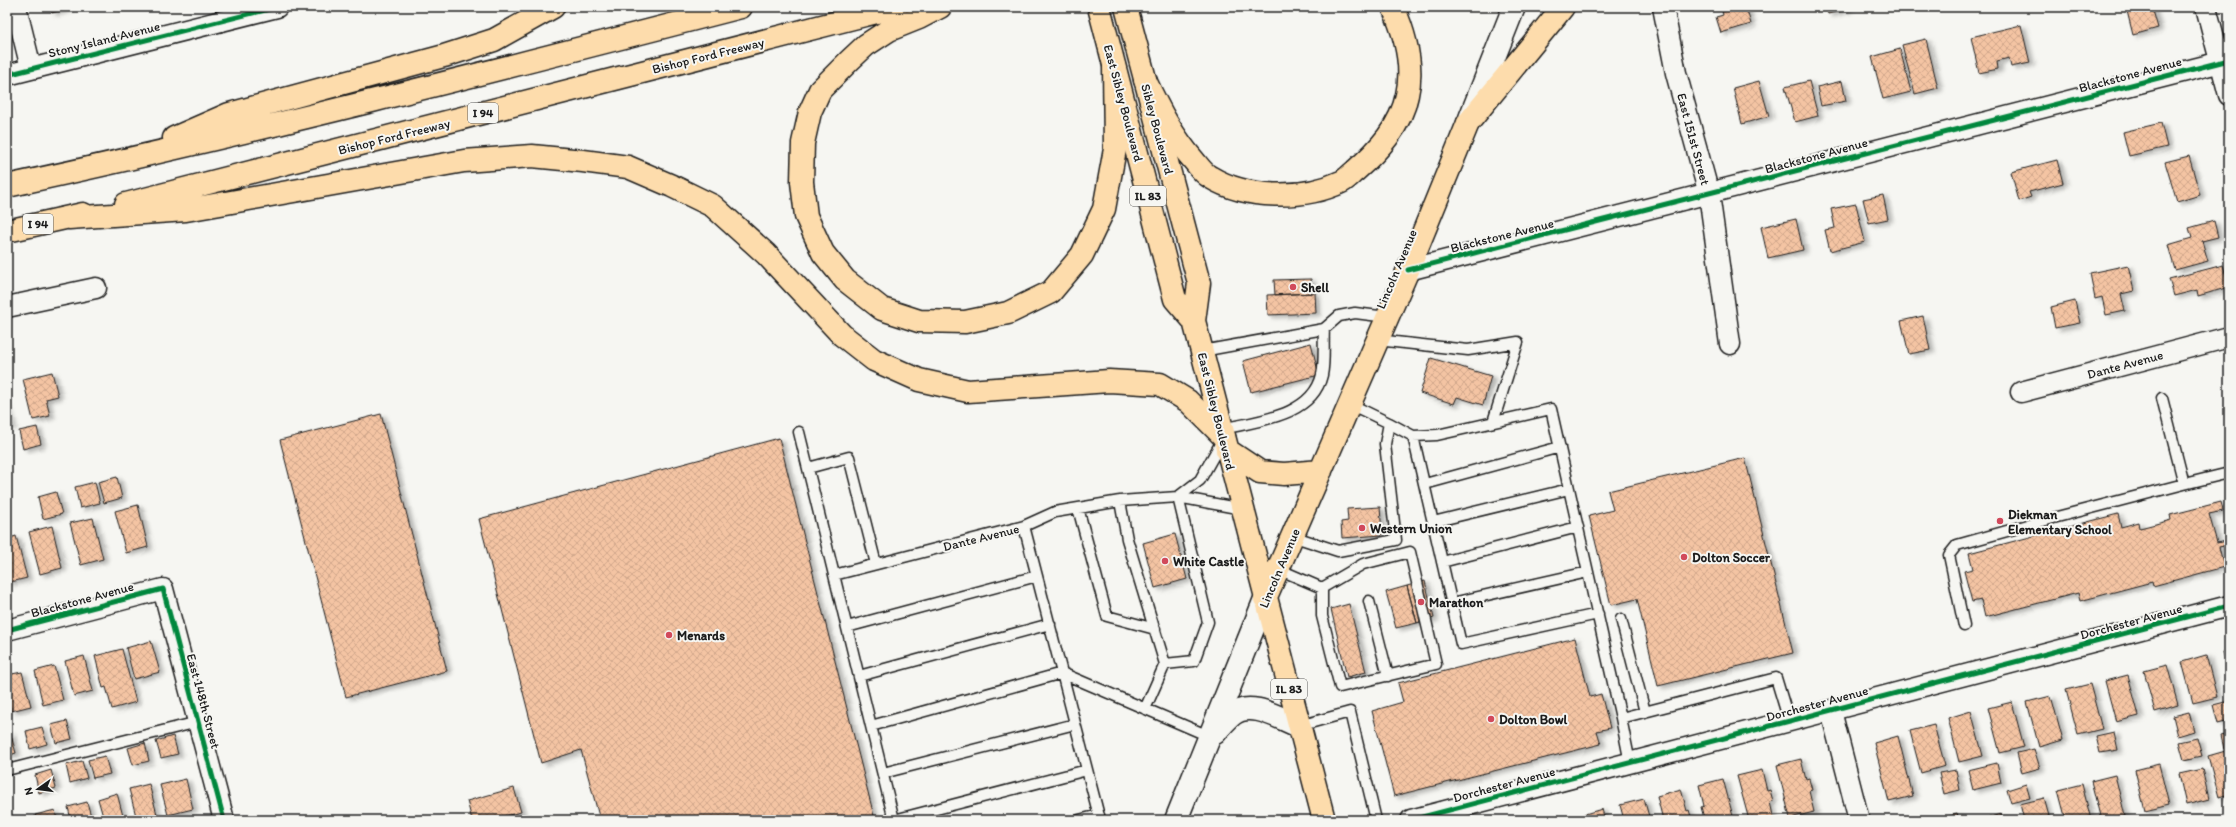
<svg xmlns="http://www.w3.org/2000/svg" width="2236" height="827" font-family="Itim,sans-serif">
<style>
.building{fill:url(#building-cross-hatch);stroke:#1c1c1c;filter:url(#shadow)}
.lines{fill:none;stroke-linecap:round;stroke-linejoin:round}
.service-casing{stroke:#1c1c1c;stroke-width:13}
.minor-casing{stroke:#1c1c1c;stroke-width:23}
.tertiary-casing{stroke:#1c1c1c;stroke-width:25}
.primary-casing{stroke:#1c1c1c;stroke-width:25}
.motorway-casing{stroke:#1c1c1c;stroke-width:25}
.service{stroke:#f6f6f2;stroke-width:10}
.minor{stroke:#f6f6f2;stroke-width:20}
.tertiary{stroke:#f6f6f2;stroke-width:22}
.primary{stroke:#fddcac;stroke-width:22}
.motorway{stroke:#fddcac;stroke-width:22}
.cycleway-casing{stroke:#f6f6f2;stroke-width:8}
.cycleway{stroke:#00873e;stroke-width:5}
.poi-dot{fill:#d1495b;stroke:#f6f6f2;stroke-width:1.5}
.labels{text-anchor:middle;stroke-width:4;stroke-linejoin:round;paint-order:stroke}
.shield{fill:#f6f6f2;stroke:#5d5d5c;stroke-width:1}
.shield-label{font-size:12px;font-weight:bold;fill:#1c1c1c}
.street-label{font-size:13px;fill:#1c1c1c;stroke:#f6f6f2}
.poi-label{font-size:13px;font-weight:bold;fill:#1c1c1c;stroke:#f6f6f2;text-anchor:start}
</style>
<defs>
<pattern id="building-cross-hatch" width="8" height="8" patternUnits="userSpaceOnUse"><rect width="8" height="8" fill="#f4c4a3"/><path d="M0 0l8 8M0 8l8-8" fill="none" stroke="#d1a88c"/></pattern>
<filter id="shadow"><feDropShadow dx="4.5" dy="2.5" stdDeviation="2" flood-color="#0004"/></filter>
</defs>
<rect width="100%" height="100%" fill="#f6f6f2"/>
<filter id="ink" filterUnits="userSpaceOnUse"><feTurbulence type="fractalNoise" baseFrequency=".025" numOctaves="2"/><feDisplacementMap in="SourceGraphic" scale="8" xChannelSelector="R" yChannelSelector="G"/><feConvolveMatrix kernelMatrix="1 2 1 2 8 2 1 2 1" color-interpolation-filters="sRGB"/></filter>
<g filter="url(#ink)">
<path class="building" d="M50,7H73L52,13Z
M1721,7H1746L1751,24L1721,33L1716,17L1723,15Z
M1826,7H1847L1848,9L1828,14Z
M2126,7H2152L2158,28L2133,35Z
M2021,25L2030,63L2011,67L2009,58L1997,61L1998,69L1979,73L1971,37Z
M1926,39L1938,88L1915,94L1902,45Z
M1900,49L1911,92L1883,99L1872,57Z
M1759,81L1769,116L1742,124L1733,88Z
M1809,81L1818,116L1795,122L1785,87Z
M1842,81L1846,101L1821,106L1817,87Z
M2161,123L2167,147L2129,156L2123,132Z
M2189,156L2200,195L2177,202L2165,162Z
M2057,160L2063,183L2029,192L2031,197L2019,201L2011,172Z
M1883,195L1888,219L1869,223L1863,199Z
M1856,204L1865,242L1830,251L1825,230L1835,228L1831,209Z
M1796,219L1803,250L1768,258L1761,227Z
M2214,221L2218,237L2202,241L2208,261L2175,270L2168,245L2192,238L2189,228Z
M2128,265L2134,291L2121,294L2125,311L2106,315L2102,297L2095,299L2090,273Z
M2223,265L2229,287L2198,296L2197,290L2174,296L2169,279Z
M1311,279V293L1275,295L1274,280Z
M1315,293L1316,313L1268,315L1267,295Z
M2075,301L2080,323L2055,328L2051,307Z
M1923,316L1930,350L1909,354L1901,321Z
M1311,343L1319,375L1251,392L1243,361Z
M1431,358L1491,376L1483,405L1457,397L1454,404L1420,393Z
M52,372L58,396L46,399L50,416L33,420L23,379Z
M7,406L12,426L7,427Z
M381,414L447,671L346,697L280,440Z
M37,427L41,444L23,449L19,431Z
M779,438L875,820H600L581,750L541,763L479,519Z
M1745,458L1793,653L1658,686L1637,599L1611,605L1589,516L1613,510L1608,491Z
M117,477L122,498L104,503L98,482Z
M95,482L100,503L80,508L75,487Z
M56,492L62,514L43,519L38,497Z
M2221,502L2223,511L2209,514L2217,543L2229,540V545L2219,547L2224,567L2153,586L2152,582L2080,601L2078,593L1985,617L1981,600L1972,602L1964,571L1973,569L1969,553L2118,514L2121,527L2139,522L2140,528L2171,520L2170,515Z
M138,505L148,547L126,553L115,511Z
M1380,507L1382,535L1342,538L1341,522L1348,521L1347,509Z
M93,518L103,559L81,565L70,523Z
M52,526L62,568L40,574L29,532Z
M1175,534L1187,579L1155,588L1143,543Z
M16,536L27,578L7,583V539Z
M1425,581L1434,618L1417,623L1407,586Z
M1407,586L1417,623L1396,628L1386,592Z
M1349,604L1366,672L1347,677L1331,609Z
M1575,638L1590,697L1601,694L1610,728L1597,731L1601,744L1394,796L1372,711L1403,702L1398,683Z
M151,641L160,672L134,679L126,648Z
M122,649L136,702L112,709L106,687L103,688L95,656Z
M2229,650V675L2223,652Z
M2206,655L2217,697L2193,703L2182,662Z
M84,656L93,691L74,696L65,661Z
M2167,665L2178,705L2155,712L2144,671Z
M54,666L63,700L43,705L35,671Z
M22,672L31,706L11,711L7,695V675Z
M2128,675L2139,716L2116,722L2105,681Z
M2090,684L2102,729L2078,735L2066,690Z
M2051,696L2063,740L2039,747L2027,702Z
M2229,701V721L2218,724L2213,705Z
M2012,702L2024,747L2000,753L1988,708Z
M1971,711L1983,756L1959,762L1948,718Z
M2189,712L2194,731L2178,736L2173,716Z
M67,721L72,739L56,743L51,725Z
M1934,725L1945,766L1921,773L1910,731Z
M42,727L47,744L30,749L26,731Z
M10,732L16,753L7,756V733Z
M2114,732L2118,750L2100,753L2096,736Z
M2229,734V748L2224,749L2221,736Z
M173,736L178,754L161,758L156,741Z
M1898,736L1913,796L1889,802L1874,743Z
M2197,738L2202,756L2184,760L2179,742Z
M145,743L149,761L133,765L128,748Z
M2034,749L2040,768L2022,773L2017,753Z
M2229,750V794L2219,797L2208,756Z
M105,756L110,774L93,778L88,760Z
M1801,759L1806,780L1809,779L1812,790L1809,791L1814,812L1790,818L1777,765Z
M82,761L87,778L70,783L66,765Z
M1997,763L2001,783L1973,790L1968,770Z
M2159,764L2169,805L2145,811L2135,770Z
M2202,769L2209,799L2186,805L2179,774Z
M51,770L56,788L39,793L35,775Z
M1762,770L1767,791L1770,790L1773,801L1770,802L1774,820H1749L1737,776Z
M1956,770L1960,790L1944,794L1939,773Z
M2115,775L2125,816L2101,820L2091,781Z
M186,779L193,809L168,815L160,785Z
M1723,779L1734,820H1708V817L1704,818L1701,807L1704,806L1699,785Z
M149,784L158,818L137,820L129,789Z
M2026,784L2030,798L2011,803L2007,790Z
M2082,784L2091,820H2066L2058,790Z
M514,788L521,812L489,820H472L467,801Z
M1681,789L1687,811L1689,810L1692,820H1663L1657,796Z
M117,793L124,820H104L98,799Z
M2044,798L2050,820H2024L2020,804Z
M1644,799L1650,820H1624L1620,805Z
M87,802L92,820H71L68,807Z
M1602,809L1605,820H1579L1578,816Z
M55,810L57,820H37L35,815Z
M1957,814L1959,820H1935Z
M2001,814L2002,820H1980Z"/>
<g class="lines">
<defs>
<path id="service" d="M1377,340L1468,350L1518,342L1493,422
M1202,351L1324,329L1339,316L1355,313L1387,317
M2162,398L2184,484L2229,473
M1389,423L1413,436L1461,644L1598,614
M1222,429C1256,421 1312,417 1322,375C1325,361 1323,343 1324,329
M799,432L894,820
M1413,436L1437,435L1551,409L1621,718
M808,468L849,457L876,564
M1425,484L1560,447
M1178,497L1200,480L1223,439
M1120,501L1127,539L1165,664L1145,709
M1078,508L1107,616L1155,629
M1433,522L1569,489
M1024,526L1100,820
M1292,536L1338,551L1396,540L1385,444L1389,423L1350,404
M1442,562L1578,527
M1278,569L1322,588V616L1340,687L1436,664L1410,552L1363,564L1322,588
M834,575L1024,526L1055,512L1120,501L1178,497L1242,509
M1369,601L1388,676
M1452,603L1588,572
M1621,619L1645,712
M1964,626L1949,555L1957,545L2057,517L2184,484
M847,627L1037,576
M1165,664L1194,661L1208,622L1178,497
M1062,673L1211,737
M859,676L1050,624
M871,726L1062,673
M1299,726L1350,712L1376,820
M1630,763L1621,718L1776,678L1789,721
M7,770L198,722
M883,773L1075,724
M894,820L1087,770
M1079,820L1099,815"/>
<path id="minor" d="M16,7L31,68
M1663,7L1676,73L1709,194L1730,344
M2206,7L2229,95
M7,75L277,7
M1408,270L2229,60
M7,307L96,288
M2021,392L2229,337
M7,630L163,589L224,820
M1831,711L1859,820
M1411,820L2229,606"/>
<path id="tertiary" d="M1470,118L1514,7
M1215,733C1220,727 1226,720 1232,715C1251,699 1280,719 1299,726
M1176,820L1265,599"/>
<path id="primary" d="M1099,7L1175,299L1194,321L1324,820
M1126,7L1199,283L1194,321
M1227,450L1260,472L1284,474L1321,471
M1265,599L1408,270L1468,123"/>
<path id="motorway" d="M940,7L919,18L889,30L866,45L850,60L820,90L810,112L803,143L802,182L806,216L823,253L845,280L882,309L919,321L965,322L1008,313L1051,292L1082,255L1104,209L1115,149L1114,66
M1145,80C1159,110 1173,137 1195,162C1199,167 1204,174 1210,177C1246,199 1303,200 1341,182C1346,180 1351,174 1355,171C1379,150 1401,126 1407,95C1414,65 1405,34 1393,7
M1468,123L1563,7
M174,138L229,114L444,56L494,40L553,7
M7,186C253,133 497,70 741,7
M126,204L896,7
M69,218L186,210L464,161L532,156L583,161L628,167L672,186L713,206L766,254L842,335L874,360L919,380L968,391L1109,381L1160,384L1188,401L1224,437
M7,231L83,214"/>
</defs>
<use href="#service" class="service-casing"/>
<use href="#minor" class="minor-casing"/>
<use href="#tertiary" class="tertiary-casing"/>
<use href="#primary" class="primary-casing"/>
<use href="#motorway" class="motorway-casing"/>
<use href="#service" class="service"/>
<use href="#minor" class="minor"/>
<use href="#tertiary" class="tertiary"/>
<use href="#primary" class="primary"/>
<use href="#motorway" class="motorway"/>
<defs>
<path id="cycleway" d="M7,75L277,7
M1408,270L2229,60
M7,630L163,589L224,820
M1411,820L2229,606"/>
</defs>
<use href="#cycleway" class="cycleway-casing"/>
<use href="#cycleway" class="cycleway"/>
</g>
</g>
<g class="poi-dot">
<circle cx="1293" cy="287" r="4"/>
<circle cx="2000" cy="521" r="4"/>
<circle cx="1362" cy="528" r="4"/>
<circle cx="1684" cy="557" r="4"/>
<circle cx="1165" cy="561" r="4"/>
<circle cx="1421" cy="602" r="4"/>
<circle cx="669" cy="635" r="4"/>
<circle cx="1491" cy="719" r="4"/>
</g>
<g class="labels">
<g class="shield">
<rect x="468" y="103" width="30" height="20" rx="3"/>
<rect x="1130" y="186" width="36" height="20" rx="3"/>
<rect x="23" y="214" width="30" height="20" rx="3"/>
<rect x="1271" y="679" width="36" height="20" rx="3"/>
</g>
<g class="shield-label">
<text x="483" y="117">I 94</text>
<text x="1148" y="200">IL 83</text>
<text x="38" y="228">I 94</text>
<text x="1289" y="693">IL 83</text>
</g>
<g class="street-label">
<text transform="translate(104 39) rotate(-14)" y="5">Stony Island Avenue</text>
<text transform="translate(708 55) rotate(-14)" y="5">Bishop Ford Freeway</text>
<text transform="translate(2130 74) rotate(-15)" y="5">Blackstone Avenue</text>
<text transform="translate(1124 103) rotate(75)" y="5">East Sibley Boulevard</text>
<text transform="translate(1158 129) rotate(75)" y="5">Sibley Boulevard</text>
<text transform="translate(394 136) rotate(-14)" y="5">Bishop Ford Freeway</text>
<text transform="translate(1694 139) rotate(75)" y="5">East 151st Street</text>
<text transform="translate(1816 155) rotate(-15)" y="5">Blackstone Avenue</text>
<text transform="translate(1502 235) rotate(-14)" y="5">Blackstone Avenue</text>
<text transform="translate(1396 269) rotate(-67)" y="5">Lincoln Avenue</text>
<text transform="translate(2125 364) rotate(-15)" y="5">Dante Avenue</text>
<text transform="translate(1217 411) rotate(76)" y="5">East Sibley Boulevard</text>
<text transform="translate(981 537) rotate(-14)" y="5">Dante Avenue</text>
<text transform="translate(1279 568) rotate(-67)" y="5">Lincoln Avenue</text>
<text transform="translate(82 599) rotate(-15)" y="5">Blackstone Avenue</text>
<text transform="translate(2131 621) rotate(-15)" y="5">Dorchester Avenue</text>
<text transform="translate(204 701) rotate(75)" y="5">East 148th Street</text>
<text transform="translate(1817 703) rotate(-15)" y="5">Dorchester Avenue</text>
<text transform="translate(1504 784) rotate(-15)" y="5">Dorchester Avenue</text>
</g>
<g class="poi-label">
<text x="1301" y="292">Shell</text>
<text x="2008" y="519">Diekman<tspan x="2008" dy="15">Elementary School</tspan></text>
<text x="1370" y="533">Western Union</text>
<text x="1692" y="562">Dolton Soccer</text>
<text x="1173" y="566">White Castle</text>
<text x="1429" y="607">Marathon</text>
<text x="677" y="640">Menards</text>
<text x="1499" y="724">Dolton Bowl</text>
</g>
</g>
<rect width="2236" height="827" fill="none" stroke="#f6f6f2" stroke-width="24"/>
<rect x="12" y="12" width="2212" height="803" fill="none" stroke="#1c1c1c" stroke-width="1.5" filter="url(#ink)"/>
<g transform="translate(38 789) rotate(256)" stroke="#f6f6f2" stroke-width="3" paint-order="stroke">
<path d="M0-3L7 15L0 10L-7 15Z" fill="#1c1c1c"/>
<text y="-6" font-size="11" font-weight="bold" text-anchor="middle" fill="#1c1c1c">N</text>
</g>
</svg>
